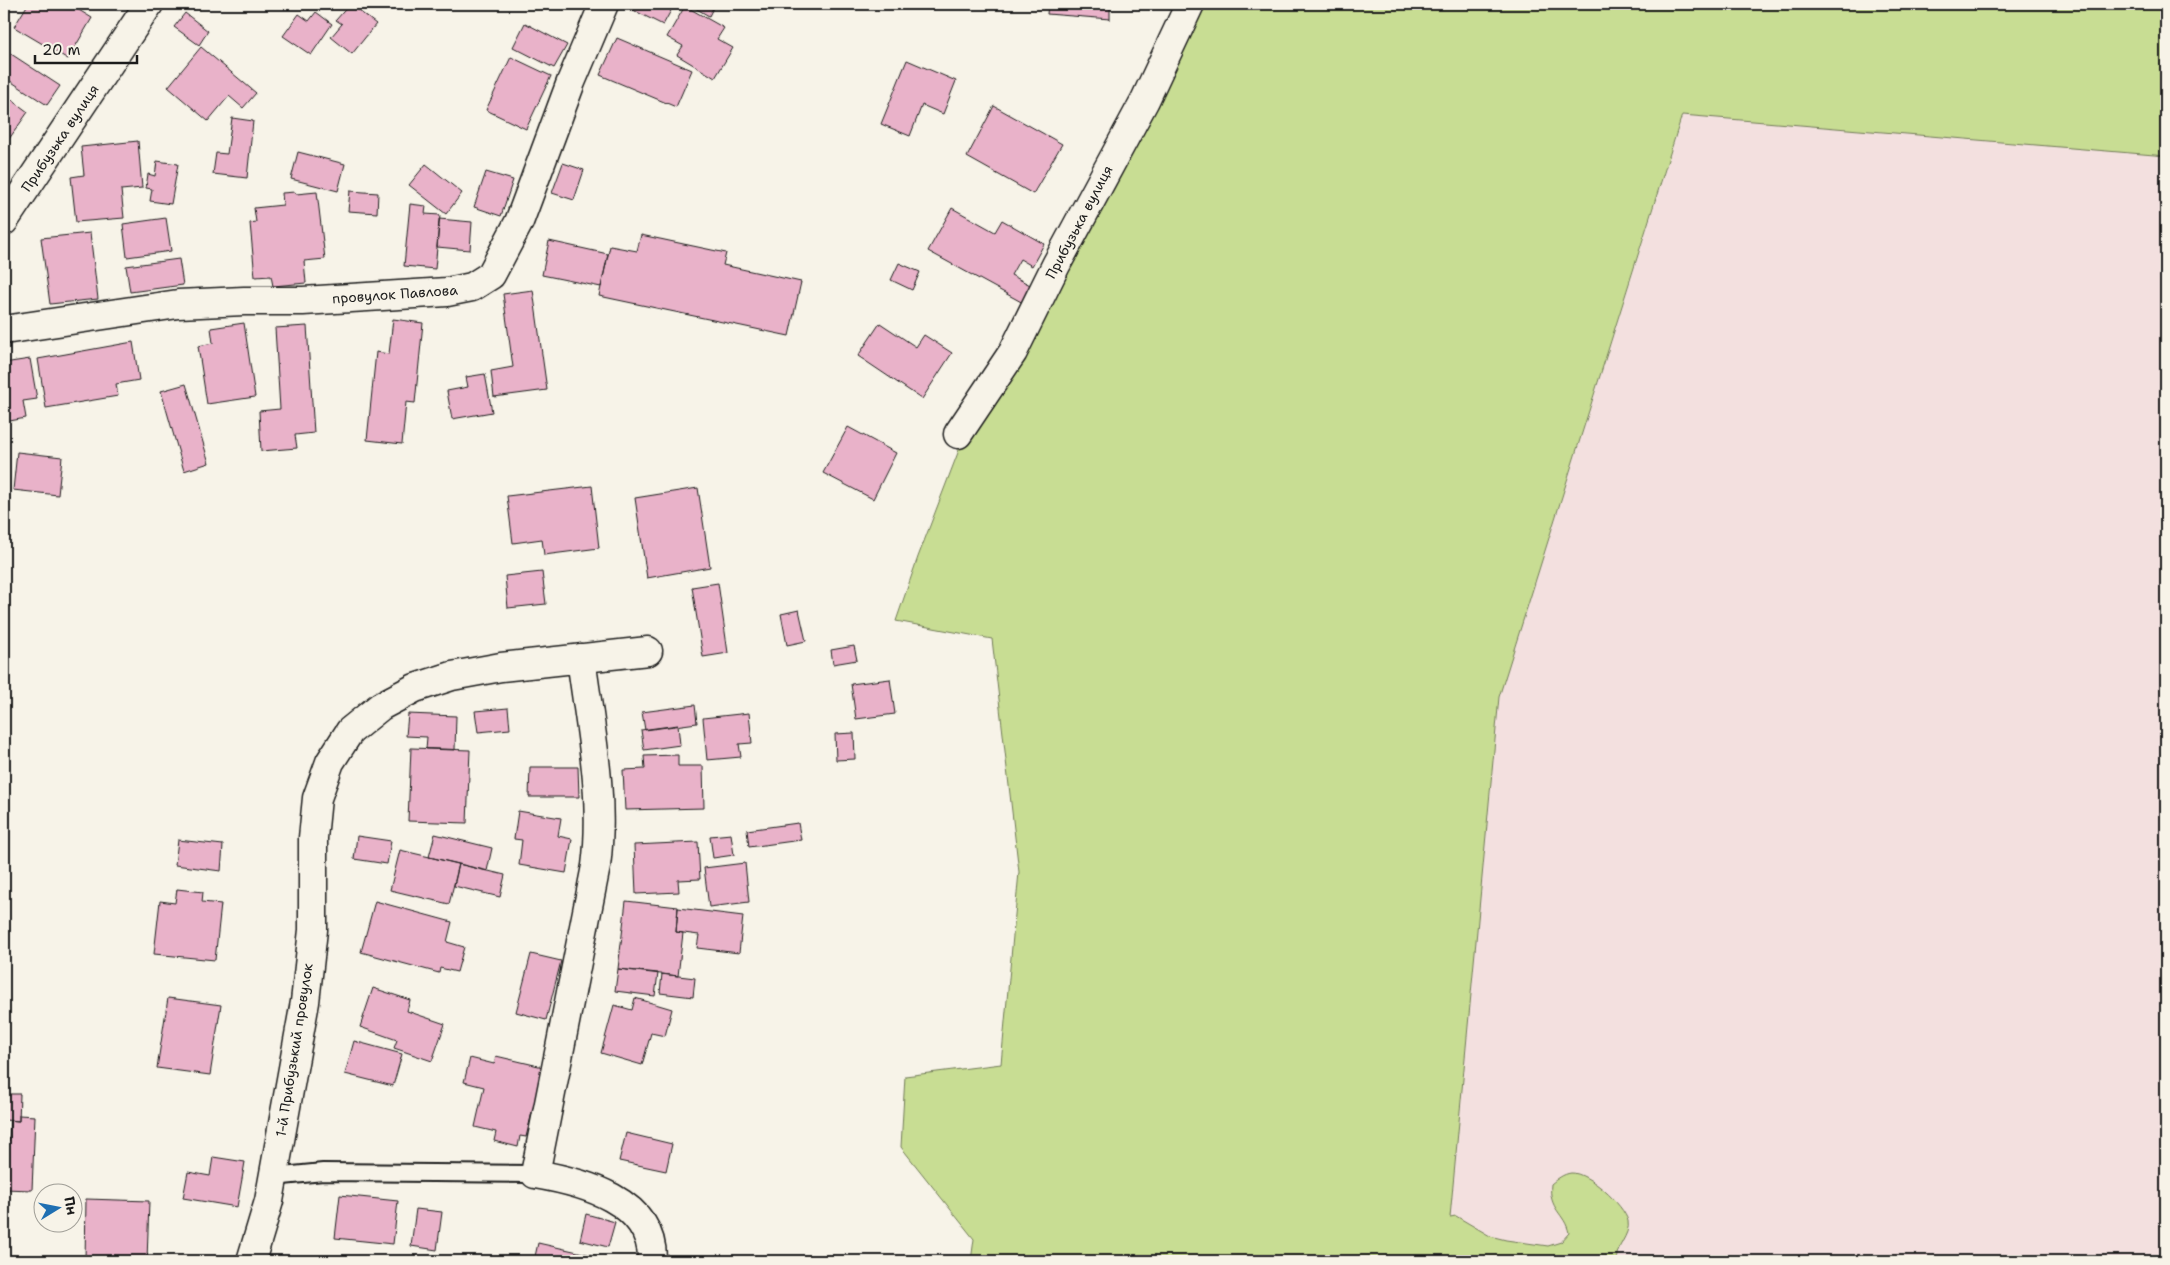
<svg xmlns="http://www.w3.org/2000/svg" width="2170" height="1265" font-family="'Shantell Sans',sans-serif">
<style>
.built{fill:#f3e0df}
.green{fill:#c8dd93;stroke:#727c58}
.building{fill:#e9b2c9;stroke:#1c1c1c}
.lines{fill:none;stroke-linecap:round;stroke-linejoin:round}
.service-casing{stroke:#1c1c1c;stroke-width:20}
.minor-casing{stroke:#1c1c1c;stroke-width:31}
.service{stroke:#f7f3e8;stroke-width:16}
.minor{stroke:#f7f3e8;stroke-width:28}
.labels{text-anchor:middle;stroke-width:4;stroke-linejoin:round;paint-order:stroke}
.street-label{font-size:14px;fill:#1c1c1c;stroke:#f7f3e8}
</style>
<rect width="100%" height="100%" fill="#f7f3e8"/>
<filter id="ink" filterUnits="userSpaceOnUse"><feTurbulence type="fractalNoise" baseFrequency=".02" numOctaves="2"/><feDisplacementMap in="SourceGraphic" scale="10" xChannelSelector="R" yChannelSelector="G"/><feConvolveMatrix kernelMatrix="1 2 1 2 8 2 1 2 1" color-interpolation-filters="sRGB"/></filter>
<g filter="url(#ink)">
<path class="built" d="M1683,114L2166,156V1261H1446L1499,697Z"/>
<path class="green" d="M1198,4H2166V156L1682,115L1499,697L1450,1217L1456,1216L1490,1236L1506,1240L1548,1246L1561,1242L1569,1233C1565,1213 1548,1210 1551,1184C1557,1179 1563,1174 1571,1173C1588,1172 1624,1205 1628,1221C1631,1236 1614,1247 1617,1261H971L974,1239L901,1147L905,1076L1001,1064L1019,872L992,639L896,621L918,557L964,437Z"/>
<path class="building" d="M28,4H69L92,18L68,59L14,27Z
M350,4L376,24L352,54L331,37L342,24L336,20Z
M634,4H671L674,5L663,25L631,9Z
M688,4H715L709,16Z
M1048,4H1110V19L1047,14Z
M685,6L724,28L717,39L733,48L715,78L677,55L683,46L667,37Z
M316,12L332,24L311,55L283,36L299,14L309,21Z
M185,13L208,31L199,45L174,27Z
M525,23L567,45L554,68L513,47Z
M617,38L692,70L676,107L600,75Z
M201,47L256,93L243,108L229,96L208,121L168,87Z
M8,52L60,86L47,105L4,77V59Z
M511,57L551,76L526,129L486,110Z
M907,60L956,81L943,114L922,105L910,136L881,124Z
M4,94L28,112L4,146Z
M994,106L1062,144L1033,194L967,157Z
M232,118L253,121L247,178L213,174L216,153L227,154Z
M138,141L142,188L121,190L124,218L76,222L71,177L84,175L81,147Z
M298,152L345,164L338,191L291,179Z
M157,161L178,164L171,204L150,201L152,189L146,188L148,174L155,176Z
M563,163L584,170L574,200L552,193Z
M426,164L462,193L446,214L409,185Z
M486,172L513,180L501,216L474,207Z
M350,191L378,193L377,213L348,211Z
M295,192L296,194L317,192L325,259L304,261L306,283L273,286L271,276L255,277L250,223L256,222L254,208L283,205L282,193Z
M410,204L426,206L425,214L440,215L435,269L404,266Z
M952,208L995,232L1002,220L1044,244L1032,266L1020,259L1011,275L1034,287L1025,304L928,251Z
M166,218L171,251L127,257L123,224Z
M439,219L472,222L470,250L437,247Z
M90,233L98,299L50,304L41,238Z
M641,235L726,253L723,265L801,282L789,336L599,296L610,246L637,251Z
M549,241L608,254L601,287L542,275Z
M179,259L183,285L130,292L126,266Z
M899,263L920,272L912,290L891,280Z
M533,290L547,390L494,397L491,371L513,367L503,294Z
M393,319L423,323L415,403L406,402L402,444L367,440L376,352L389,354Z
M244,323L255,397L207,404L198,346L213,343L211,328Z
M880,323L916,347L924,335L952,353L922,399L858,356Z
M307,326L314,433L295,435L297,448L261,451L259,411L280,409L275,328Z
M133,342L139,380L116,384L118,396L46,408L38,359Z
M30,359L37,399L23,401L26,418L4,422V363Z
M485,374L492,412L452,419L447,391L468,387L466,377Z
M186,384L209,463L184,471L161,391Z
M848,427L896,453L873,499L823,473Z
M17,452L62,457L58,495L13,490Z
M592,486L599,548L544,555L542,539L513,543L507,496Z
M698,488L710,567L647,578L635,498Z
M542,572L546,604L508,608L505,576Z
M718,583L728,653L703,657L692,587Z
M799,610L806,641L787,645L781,614Z
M854,646L857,660L833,664L831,650Z
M890,679L895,714L856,719L851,684Z
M695,705L697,723L645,730L642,712Z
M508,708L510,729L478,732L475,711Z
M749,713L752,743L739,744L741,757L707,760L703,718Z
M408,714L456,716L455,750L426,749L427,737L406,736Z
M678,725L680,745L644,750L641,730Z
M854,733L855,759L836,760L835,734Z
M411,748L470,750L467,823L408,821Z
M678,755V766H703L704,808L625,810L623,770L645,769L644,756Z
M530,767H578L579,797H529Z
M518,811L561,818L558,836L572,839L566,873L519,865L522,840L514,839Z
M798,823L801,840L749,847L747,830Z
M435,834L492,848L487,871L429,857Z
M731,834L734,855L713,858L710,836Z
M357,836L391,841L387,864L354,859Z
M178,840L223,845L221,871L175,865Z
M698,842L700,879L678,880L679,892L636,894L634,845Z
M400,850L459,864L449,904L390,890Z
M745,863L749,902L709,907L704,868Z
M459,864L505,875L500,897L454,886Z
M177,889L203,892L202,902L221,904L215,960L154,954L160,901L175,903Z
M375,901L452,922L447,942L464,947L457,972L440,968L439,973L361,952Z
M626,901L678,907L676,932L683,933L678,976L618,969Z
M678,908L743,916L739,953L697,948L699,935L676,932Z
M531,954L561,961L546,1020L516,1012Z
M618,969L658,973L655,996L615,991Z
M662,974L695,978L693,997L660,993Z
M373,988L410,1000L407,1011L445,1024L432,1061L394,1048L397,1040L360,1027Z
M168,998L221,1005L210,1075L157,1068Z
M635,998L672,1009L665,1036L651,1033L642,1065L601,1053L614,1005L632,1010Z
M354,1041L402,1054L393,1086L345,1074Z
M496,1056L543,1067L526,1137L520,1136L518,1147L494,1141L496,1132L475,1127L484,1087L464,1082L470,1058L494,1064Z
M4,1094H20L19,1121L4,1120Z
M19,1115L35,1116L32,1190L4,1189V1140L9,1141L10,1120L19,1121Z
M626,1133L672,1144L666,1171L619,1161Z
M213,1157L245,1162L237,1207L183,1198L188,1172L210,1176Z
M340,1195L398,1201L393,1244L335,1238Z
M86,1199L149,1201L147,1261H85Z
M416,1209L442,1212L437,1250L411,1246Z
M586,1214L615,1222L608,1247L580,1240Z
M538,1243L618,1261H534Z"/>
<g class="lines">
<defs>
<path id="service" d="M273,1177L323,1172L535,1174"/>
<path id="minor" d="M4,221L149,4
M4,330L178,304L244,301H303L447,292L472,287L491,275L519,222L571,82L604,4
M958,434L1013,352L1056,265L1145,100L1190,4
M581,658C590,727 605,797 596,866L535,1174C582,1182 654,1200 652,1261
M251,1261L269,1201L305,1002L313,930V838L317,798L330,762L350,731L381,706L415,688L452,676L501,667L648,651"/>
</defs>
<use href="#service" class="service-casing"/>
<use href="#minor" class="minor-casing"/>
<use href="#service" class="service"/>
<use href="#minor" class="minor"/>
</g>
</g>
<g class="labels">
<g class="street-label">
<text transform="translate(60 138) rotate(-56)" y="5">Прибузька вулиця</text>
<text transform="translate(1079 222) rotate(-62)" y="5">Прибузька вулиця</text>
<text transform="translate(395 294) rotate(-4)" y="5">провулок Павлова</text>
<text transform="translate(294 1050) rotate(-81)" y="5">1-й Прибузький провулок</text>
</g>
</g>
<rect width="2170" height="1265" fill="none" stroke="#f7f3e8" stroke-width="20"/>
<rect x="10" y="10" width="2150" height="1245" fill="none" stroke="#1c1c1c" stroke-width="2" filter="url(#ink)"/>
<g transform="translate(58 1208) rotate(80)"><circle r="24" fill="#f7f3e8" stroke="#9f9d96"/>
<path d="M0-4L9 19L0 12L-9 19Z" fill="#1f6fb2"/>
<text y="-8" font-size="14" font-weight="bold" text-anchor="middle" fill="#1c1c1c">Пн</text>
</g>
<path d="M35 55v8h102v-8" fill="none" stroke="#1c1c1c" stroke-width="2.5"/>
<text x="42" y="55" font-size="15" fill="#1c1c1c" stroke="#f7f3e8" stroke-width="4" paint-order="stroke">20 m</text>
</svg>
